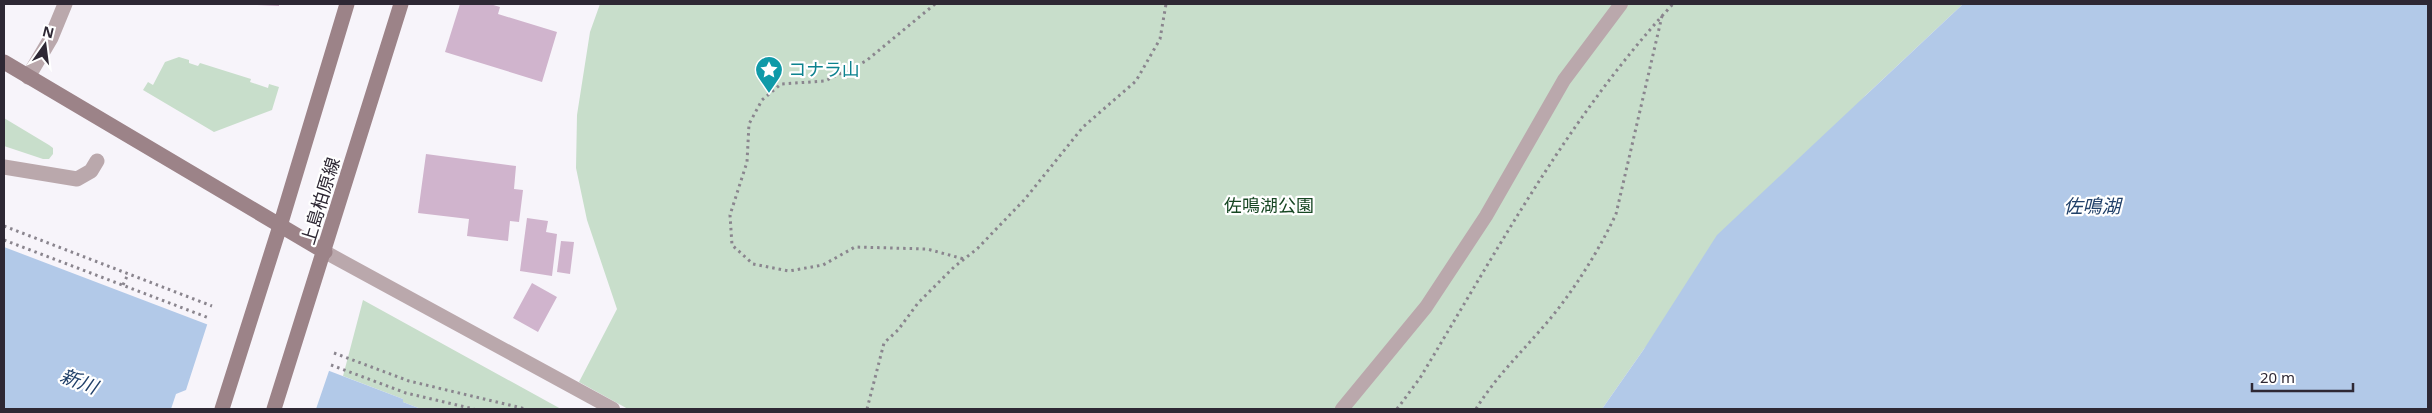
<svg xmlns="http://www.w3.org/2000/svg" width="2432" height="413" font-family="'Noto Sans','Noto Sans JP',sans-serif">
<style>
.green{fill:#c8decb}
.water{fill:#b2c9e8}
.pier{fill:#f7f4fa}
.building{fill:#d0b4cd}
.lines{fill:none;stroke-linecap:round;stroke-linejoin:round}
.path{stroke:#8a858e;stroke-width:3;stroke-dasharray:2.5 4;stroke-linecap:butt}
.lane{stroke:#baa8ac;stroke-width:14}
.street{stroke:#baa8ac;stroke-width:15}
.secondary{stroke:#9c8388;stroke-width:15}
.labels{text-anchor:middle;stroke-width:4.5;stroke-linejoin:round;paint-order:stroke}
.culture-label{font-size:18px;fill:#0d838f;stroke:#fff;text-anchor:start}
.street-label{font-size:18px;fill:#2e2834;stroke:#fff}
.park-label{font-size:18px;fill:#174723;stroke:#fff}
.water-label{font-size:19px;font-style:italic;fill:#214069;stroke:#fff}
</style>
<rect width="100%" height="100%" fill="#f7f4fa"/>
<path class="green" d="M600,4H1963L1866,95L1644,349L1602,409H628L579,382L617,309L587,220L576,168L577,115L590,32Z
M179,57L189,60V63L198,66L200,63L251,79L250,82L268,88L269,84L279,87L272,110L214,132L143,90L148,82L153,85L165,62Z
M4,118L49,145L53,148V154L49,159H43L4,146Z
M363,300L561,409H421L403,402V399L343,376Z"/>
<path class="water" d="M1963,4H2428V409H1602L1644,349L1717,235Z
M4,247L403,399V402L421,409H4Z"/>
<path class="pier" d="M208,322L330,368L316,409H171L176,394L186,390Z"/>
<path class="building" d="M257,4H279V6L257,5Z
M460,4H490L500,7L498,14L557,32L542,82L445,52Z
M426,154L516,166L514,189L523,190L519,222L510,221L508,241L467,236L469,219L418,213Z
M527,218L548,221L546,232L557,234L552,276L520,271Z
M561,241L574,242L570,274L557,272Z
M532,283L557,297L538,332L513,318Z"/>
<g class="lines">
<path class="path" d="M935,4L866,61L825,81L781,84L762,100L749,124L747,162L730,215L732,245L753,264L789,271L823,265L855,247L927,249L964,259
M4,226L212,306
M4,240L209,318
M123,285L128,274
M334,353L409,381L526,409
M331,365L406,393L474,409
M867,409L884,343L898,330L918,303L954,267L977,249L1025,199L1083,127L1136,81L1160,39L1166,4
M1397,409L1420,378C1498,249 1570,115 1673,4
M1476,409C1499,371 1534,341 1561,305C1582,277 1601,246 1616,214L1662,16"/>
<path class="lane" d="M325,252L613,409
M1342,409L1426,307L1486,216L1564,80L1621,4"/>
<path class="street" d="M28,77L51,38L65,4
M4,167L77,179L91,171L97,161"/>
<path class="secondary" d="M4,62L325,252
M222,409L280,226L347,4
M274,409L401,4"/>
</g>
<defs>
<symbol id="sight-pin" viewBox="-11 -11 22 30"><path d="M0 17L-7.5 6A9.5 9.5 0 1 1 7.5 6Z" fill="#0f9aa8" stroke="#fff"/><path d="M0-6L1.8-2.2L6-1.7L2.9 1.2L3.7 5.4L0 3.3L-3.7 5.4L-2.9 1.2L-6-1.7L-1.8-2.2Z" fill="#fff"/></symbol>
</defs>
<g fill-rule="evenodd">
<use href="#sight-pin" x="753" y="54" width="32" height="43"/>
</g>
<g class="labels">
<g class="culture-label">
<text x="788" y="76">コナラ山</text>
</g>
<g class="street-label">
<text transform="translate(321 201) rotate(-73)" y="6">上島柏原線</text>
</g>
<g class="park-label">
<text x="1269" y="212">佐鳴湖公園</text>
</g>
<g class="water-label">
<text x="2092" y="213">佐鳴湖</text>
<text transform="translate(79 381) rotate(21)" y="7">新川</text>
</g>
</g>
<rect width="2432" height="413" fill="none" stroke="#2e2834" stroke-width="10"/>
<g transform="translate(45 45) rotate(14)" stroke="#ffffff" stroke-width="4" paint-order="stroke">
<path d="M0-4L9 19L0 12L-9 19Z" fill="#2e2834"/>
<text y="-8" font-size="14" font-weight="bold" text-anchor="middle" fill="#2e2834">N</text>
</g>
<path d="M2252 383v8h101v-8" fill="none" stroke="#2e2834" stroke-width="2.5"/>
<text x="2260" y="383" font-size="15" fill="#2e2834" stroke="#ffffff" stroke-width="4" paint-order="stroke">20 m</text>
</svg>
